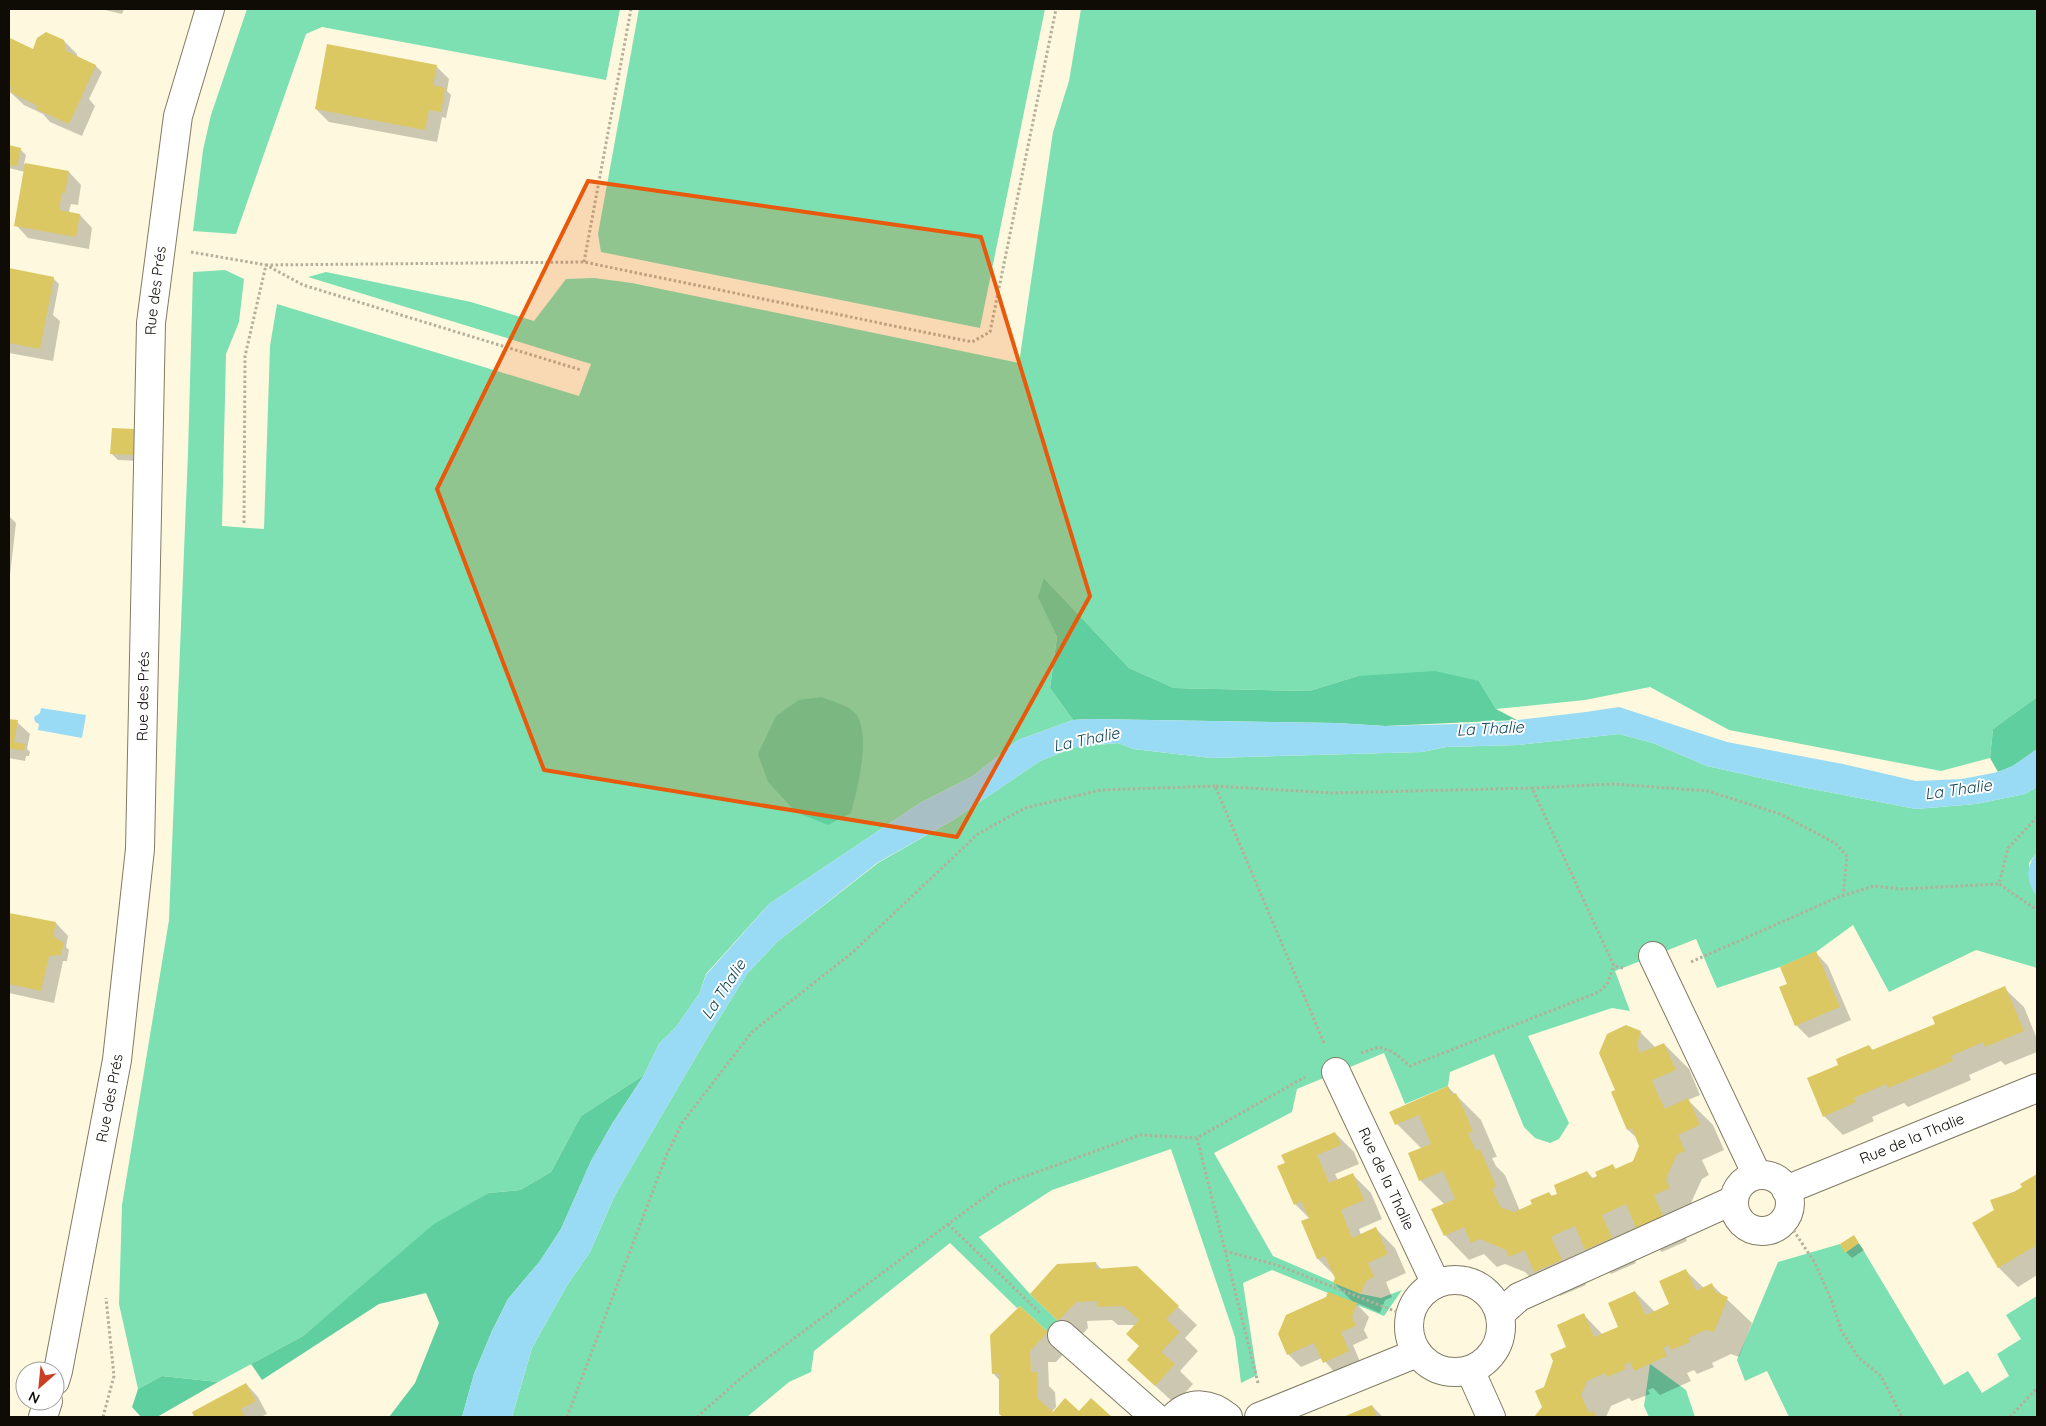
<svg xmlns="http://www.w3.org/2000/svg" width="2046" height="1426" font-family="Quicksand,sans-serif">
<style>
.green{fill:#7ce0b2}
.forest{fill:#60cf9f}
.water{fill:#99daf4}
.shadow{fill:#0003}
.building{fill:#dcc862}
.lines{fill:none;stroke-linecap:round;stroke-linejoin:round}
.minor-casing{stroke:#807b64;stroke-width:30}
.path{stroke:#b3af9a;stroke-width:3;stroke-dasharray:2.5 2.5;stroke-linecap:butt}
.minor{stroke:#fff;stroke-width:28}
.marked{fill:#e8590c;fill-opacity:0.2;stroke:#e8590c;stroke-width:4;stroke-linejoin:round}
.labels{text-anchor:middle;stroke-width:4;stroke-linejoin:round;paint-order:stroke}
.street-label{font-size:15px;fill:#0e0c05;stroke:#fff}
.water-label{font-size:16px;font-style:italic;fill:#0c4455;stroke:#fff}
</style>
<rect width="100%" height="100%" fill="#fef9de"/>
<path class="green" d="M247,9H620L606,80L322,27L306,34L236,234L193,231L203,150L211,115Z
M639,9H1045L980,328L601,252L598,234Z
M1081,9H2037V697L1993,729L1990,758L1941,771L1729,730L1650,687L1585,700L1496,709L1479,681L1358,676L1309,691L1174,688L1129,668L1045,579L1039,597L1057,637L1050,688L1073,720L1018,740L973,776L920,803L769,904L706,974L699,994L676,1027L659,1044L644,1075L581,1116L551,1172L520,1190L489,1193L341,1304L303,1336L218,1382L162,1376L138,1389L119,1304L122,1205L169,920L188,453L193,272L225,270L244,279L239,322L226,354L222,526L264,529L270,346L277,304L579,396L591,364L308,277L326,272L471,302L534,321L566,279L594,278L632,283L1019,363L1053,132L1069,81Z
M1619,734L1653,743L1707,766L1802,787L1916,809L1976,804L2025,794L2037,787V852L2029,863V877L2037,897V968L1976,950L1889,992L1853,925L1816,952L1780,967L1717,988L1696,939L1615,971L1630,1011L1612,1008L1528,1036L1569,1123L1559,1139L1550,1143L1535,1138L1524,1127L1494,1054L1450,1072L1448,1086L1405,1104L1384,1053L1297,1089L1292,1112L1214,1153L1273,1256L1361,1294L1381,1298L1402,1290L1384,1316L1272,1270L1243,1283L1257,1375L1241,1383L1235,1337L1171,1149L1052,1190L979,1237L1030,1294L1058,1321L1048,1332L1020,1306L1017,1308L950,1243L814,1351L811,1372L789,1382L747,1417H512L532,1348L566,1287L590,1252L615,1195L710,1033L747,974L777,942L878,863L953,820L1040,761L1076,747L1118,743L1133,749L1211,758L1422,752L1446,747L1518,745Z
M1859,1243L1944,1385L1968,1371L1982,1393L2009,1376L1997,1354L2021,1339L2006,1315L2037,1296V1416L1789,1417L1767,1371L1745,1381L1737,1360L1778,1262L1840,1244L1846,1252Z
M1650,1364L1686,1390L1695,1417H1649L1644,1406Z"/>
<path class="forest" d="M1044,578L1129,668L1174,688L1309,691L1358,676L1435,671L1479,681L1496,709L1517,720L1385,726L1336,723L1089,719L1073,720L1050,688L1057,637L1038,597Z
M822,697C831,701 847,705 854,712C873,731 857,790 851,813L828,825L796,812L768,782L758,754L776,716L799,700Z
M2037,697V749L2013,766L1998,772L1990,758L1993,729Z
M644,1075L612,1124L591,1161L561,1229L540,1261L508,1299L492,1331L474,1374L462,1417H389L415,1383L439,1323L426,1293L379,1304L262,1380L251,1364L303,1336L434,1224L489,1193L520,1190L551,1172L581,1116Z
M162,1376L218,1382L157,1417H141L132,1407L138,1389Z"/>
<path class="water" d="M1619,707L1727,742L1843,764L1916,781L1962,779L1998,772L2013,766L2037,749V787L2025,794L1976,804L1916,809L1802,787L1707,766L1653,743L1619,734L1518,745L1446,747L1422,752L1211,758L1133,749L1118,743L1076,747L1040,761L953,820L877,863L777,942L747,974L710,1033L615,1195L590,1252L566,1287L532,1348L512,1417H462L474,1374L492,1331L508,1299L540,1261L561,1229L591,1161L612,1124L644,1075L659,1044L676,1027L699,994L706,975L769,904L920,803L973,776L1018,740L1073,720L1089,719L1336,723L1385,726L1493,723L1586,712Z
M41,708L86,715L82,738L38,730L39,724L35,722L34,717L40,713Z
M2037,852V897C2026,881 2025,868 2037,852Z"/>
<path class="shadow" d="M101,9H124L122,14Z
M10,40L33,50L64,41L77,54V57L96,66L102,72L89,99L95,106L82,136L50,122L43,114L24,105L9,91V43Z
M436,66L449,79L447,91L451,95L446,118L442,117L437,142L329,122L316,109Z
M9,147L20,149L26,155L24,164L69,172L81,185L78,205L71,204L69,211L72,214L80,215L92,228L89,249L28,238L16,225L25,172L9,168Z
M9,270L53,278L59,284L53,315L60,321L53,361L9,353Z
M134,431L140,437L139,461L118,460L112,454Z
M9,516L16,523L9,584Z
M9,720L17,722L30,734L27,749L30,752L29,756H26L25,761L9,758Z
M9,914L56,923L68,936L66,947L69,950L67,961H63L54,1003L9,993Z
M1816,953L1828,966L1851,1020L1809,1038L1796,1025L1788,985Z
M2004,988L2024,1007L2037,1039V1052L2005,1065L2001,1061L1969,1075L1971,1080L1908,1107L1904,1103L1872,1117L1874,1121L1843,1135L1824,1116L1840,1066L1869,1046L1874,1051L1937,1024Z
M1640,1032L1656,1048L1664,1044L1689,1069L1700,1095L1688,1100L1713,1125L1724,1150L1702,1160L1709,1175L1702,1179L1690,1205L1678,1220L1687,1241L1662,1252L1642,1233L1626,1240L1636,1263L1611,1274L1592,1254L1575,1262L1586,1285L1560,1296L1542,1278L1535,1282L1525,1272L1505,1264L1497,1267L1484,1254L1469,1260L1445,1235V1205L1420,1180L1422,1149L1397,1124L1448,1087L1481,1120L1497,1157L1492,1158L1496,1166L1505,1175L1520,1211L1534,1205L1549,1193L1553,1197L1559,1194L1587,1172L1594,1179L1613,1166L1616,1169L1634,1162L1641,1146L1638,1139L1628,1130L1612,1093L1617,1091Z
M1335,1133L1354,1152L1359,1164L1335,1174L1338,1180L1352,1174L1371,1193L1382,1219L1359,1229L1361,1235L1376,1229L1395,1248L1406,1273L1386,1282L1392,1297L1385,1300L1380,1313L1355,1302L1369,1317L1364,1330L1368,1338L1353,1345L1361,1364L1337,1375L1322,1358L1301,1367L1288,1354L1355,1304L1334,1283L1336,1278L1334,1275L1318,1259L1302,1222L1310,1219L1295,1204L1286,1164Z
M2037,1176V1275L2018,1287L1999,1268L1988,1249L1996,1210L1991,1201L2023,1188L2022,1185Z
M1853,1237L1864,1250L1852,1258L1846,1252Z
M1096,1263L1102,1270L1178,1307L1197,1325L1185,1338L1198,1351L1180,1371L1193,1384L1175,1404L1148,1379L1136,1325H1118L1112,1320L1087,1321L1088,1328L1078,1339L1051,1313Z
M1686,1271L1704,1288L1712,1285L1752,1323L1739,1357L1731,1354L1712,1363L1714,1367L1697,1374L1694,1370L1687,1373L1691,1381L1660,1395L1653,1388L1648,1390L1650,1394L1632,1401L1629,1398L1611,1406L1606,1417H1536L1543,1407L1545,1388L1584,1315L1603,1335L1619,1327L1635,1292L1655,1312L1671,1305Z
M1047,1332L1066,1351L1056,1362H1048L1049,1386L1055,1392L1056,1407L1048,1416L1049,1417H1004L1001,1414L1000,1381L993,1373Z
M246,1384L258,1397L267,1414L261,1417H196L193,1413Z
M1091,1399L1110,1417H1049L1065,1400L1079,1413Z
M1372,1406L1383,1417H1347Z"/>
<path class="building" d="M46,32L64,40L66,51L96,65L69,124L36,109L38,106L10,92L12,87L9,85L10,38L33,49L37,38Z
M327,44L437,65L433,85L445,88L441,112L429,110L425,130L315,109Z
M9,145L21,148L17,166L9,165Z
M25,163L69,171L65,193H62L59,210L80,214L76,237L14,226Z
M9,268L54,277L40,349L9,343Z
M112,428L135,429L133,455L110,454Z
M9,719L18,720L14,742L25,744L24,751L9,748Z
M9,913L56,922L53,936L64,943L61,955L49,956L41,991L9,984Z
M1816,951L1840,1007L1795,1026L1779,987L1787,984L1780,967Z
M2005,986L2024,1031L1985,1047L1983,1042L1951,1056L1953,1061L1888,1088L1886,1084L1854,1098L1856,1102L1823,1117L1807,1078L1838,1065L1836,1059L1869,1045L1872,1050L1935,1024L1932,1017Z
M1626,1025L1641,1031L1637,1044L1640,1053L1664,1043L1676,1070L1652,1080L1658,1095L1665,1109L1688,1098L1700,1125L1678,1135L1685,1151L1677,1154L1671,1167L1666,1180L1670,1188L1654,1195L1663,1216L1636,1228L1626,1204L1602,1215L1612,1238L1585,1250L1575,1226L1563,1231L1551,1237L1562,1260L1534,1272L1525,1250L1509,1257L1506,1250L1480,1239L1471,1243L1464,1227L1444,1236L1431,1209L1455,1199L1443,1171L1419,1181L1408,1153L1431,1144L1419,1115L1395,1125L1389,1112L1448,1086L1452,1095L1456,1093L1465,1112L1473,1132L1468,1133L1476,1151L1480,1149L1496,1186L1492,1189L1500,1207L1514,1212L1532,1204L1530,1200L1547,1193L1549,1192L1551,1196L1557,1194L1554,1185L1587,1171L1591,1179L1597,1176L1595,1172L1613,1164L1615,1169L1633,1161L1639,1146L1632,1128L1627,1130L1611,1092L1615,1090L1599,1053L1607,1034Z
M1335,1132L1341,1145L1317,1155L1329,1183L1353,1173L1364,1200L1341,1210L1352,1238L1376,1227L1388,1254L1368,1263L1374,1277L1366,1281L1361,1294L1333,1283L1335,1278L1325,1256L1317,1259L1301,1221L1309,1218L1301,1201L1294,1205L1277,1166L1285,1163L1281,1155Z
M2037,1174V1245L1998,1268L1972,1223L1994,1210L1990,1200L2014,1192L2022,1187L2020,1184Z
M1854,1235L1859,1243L1845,1253L1840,1244Z
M1096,1262V1269L1137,1266L1179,1306L1166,1319L1180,1332L1161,1352L1175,1364L1155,1386L1127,1360L1139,1346L1126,1334L1139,1320L1123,1306L1097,1307V1301L1076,1302L1058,1321L1030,1294L1057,1264Z
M1686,1269L1696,1291L1712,1283L1715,1292L1728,1297L1714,1332L1706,1330L1688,1338L1690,1342L1671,1350L1669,1345L1663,1348L1667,1356L1634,1371L1630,1362L1624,1365L1626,1369L1607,1377L1605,1373L1587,1381L1581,1395L1589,1413L1593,1411L1596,1417H1534L1542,1407L1535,1391L1544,1387L1553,1361L1550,1354L1566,1347L1557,1325L1584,1313L1594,1337L1618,1327L1608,1303L1635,1291L1645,1315L1657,1310L1669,1304L1659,1281Z
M1328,1292L1357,1303L1352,1317L1356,1326L1341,1332L1349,1351L1323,1363L1314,1343L1287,1355L1278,1334L1286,1315L1326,1297Z
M1020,1306L1048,1332L1030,1351L1031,1372H1037V1398L1053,1412L1065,1398L1079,1411L1091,1398L1112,1417H1003L999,1414V1373L992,1374L990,1335Z
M246,1383L256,1401L241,1409L245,1417H194L192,1412Z
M1372,1405L1377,1417H1343Z"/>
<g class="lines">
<defs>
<g id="minor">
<path d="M1653,956L1757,1175"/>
<path id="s1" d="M1336,1072L1436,1284"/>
<circle cx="1762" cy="1203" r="28"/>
<path id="s2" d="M1786,1190L2037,1088"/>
<circle cx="1455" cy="1326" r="46"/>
<path d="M1500,1314L1519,1297L1734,1200"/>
<path d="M1062,1335L1155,1417"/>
<path d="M1470,1370L1491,1417"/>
<path id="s3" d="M55,1381L58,1371L117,1060L140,849L151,323L178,116L210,9"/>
<path d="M43,1417L48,1401"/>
<path d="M1174,1417C1191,1400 1211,1403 1228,1417"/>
<path d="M1259,1417L1417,1353"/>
</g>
</defs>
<use href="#minor" class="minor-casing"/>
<path class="path" d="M191,252L266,265L303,285L581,370
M584,262L631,9
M244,523L245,356L266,265L584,262L972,342L990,332L1056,9
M2037,817L2008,848L1999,884L2037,910
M1691,962L1836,898L1874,886L1901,889L1999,884
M1623,968L1614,966L1532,788L1614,784L1708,791L1780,814L1835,843L1847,856L1843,896
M1324,1043L1215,786L1332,793L1532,788
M1361,1053L1379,1047L1393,1052L1410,1066L1599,992L1607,984L1614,966
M1788,1222L1815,1263L1831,1299L1841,1330L1859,1358L1881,1376L1902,1417
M948,1224L1041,1314
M1225,1251L1277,1265L1410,1317
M1258,1383L1197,1138L1305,1077
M103,1417L114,1376L106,1298
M567,1417L667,1154L682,1123L752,1032L853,952L978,834L1025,808L1101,790L1215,786
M697,1417L742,1377L1001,1185L1140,1135L1197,1138
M2010,1417L2037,1388"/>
<use href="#minor" class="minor"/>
</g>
<path class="marked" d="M588,181L981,237L1090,596L957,837L544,770L437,489Z"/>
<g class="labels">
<g class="street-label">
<text dy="5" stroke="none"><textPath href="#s3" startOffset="1098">Rue des Prés</textPath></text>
<text dy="5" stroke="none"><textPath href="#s3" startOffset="692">Rue des Prés</textPath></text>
<text dy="5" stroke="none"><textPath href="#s3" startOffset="288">Rue des Prés</textPath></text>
<text dy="5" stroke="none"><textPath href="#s2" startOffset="136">Rue de la Thalie</textPath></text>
<text dy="5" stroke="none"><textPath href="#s1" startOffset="118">Rue de la Thalie</textPath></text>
</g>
<g class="water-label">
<text transform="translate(1490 728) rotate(-3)" y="6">La Thalie</text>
<text transform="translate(1086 739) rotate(-12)" y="6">La Thalie</text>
<text transform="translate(1958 789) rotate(-8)" y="6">La Thalie</text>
<text transform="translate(723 989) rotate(-57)" y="6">La Thalie</text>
</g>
</g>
<rect width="2046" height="1426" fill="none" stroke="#0e0c05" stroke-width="20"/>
<g transform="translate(40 1386) rotate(207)"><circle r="24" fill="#ffffff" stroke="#9f9e9b"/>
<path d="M0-4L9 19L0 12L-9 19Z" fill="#ca3f21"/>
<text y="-8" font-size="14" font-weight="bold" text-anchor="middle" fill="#0e0c05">N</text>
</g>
</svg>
